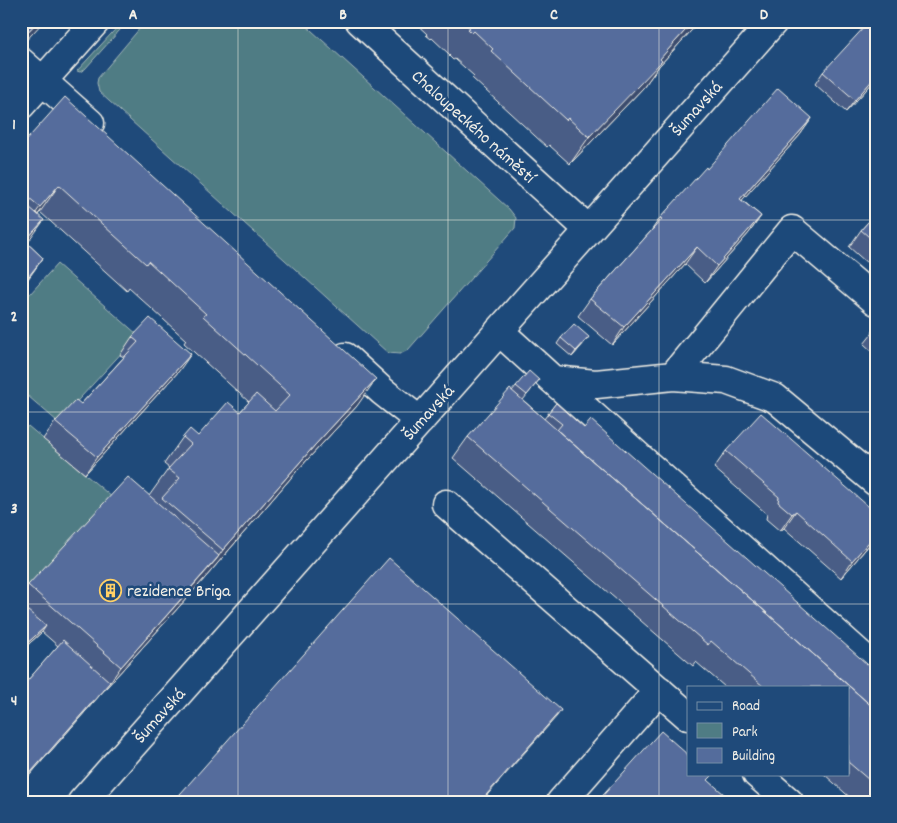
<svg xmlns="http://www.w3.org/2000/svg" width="897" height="823" font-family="Dekko,sans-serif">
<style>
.green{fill:#4f7c84;stroke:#a2b6b6}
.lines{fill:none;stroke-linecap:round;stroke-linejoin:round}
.minor-casing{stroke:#f4f1e8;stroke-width:31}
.minor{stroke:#1f4a7a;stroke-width:28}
.wall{fill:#485d86;stroke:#f4f1e8}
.shaded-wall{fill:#3b4c6d;stroke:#f4f1e8}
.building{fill:#546c9c;stroke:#f4f1e8}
.grid{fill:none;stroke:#f4f1e8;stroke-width:1;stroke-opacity:0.55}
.labels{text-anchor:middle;stroke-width:5;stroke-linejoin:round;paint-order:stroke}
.street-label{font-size:18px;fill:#f4f1e8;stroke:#1f4a7a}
.poi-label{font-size:18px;fill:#f4f1e8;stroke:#1f4a7a;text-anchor:start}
.neatline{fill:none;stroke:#f4f1e8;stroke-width:2}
.grid-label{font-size:16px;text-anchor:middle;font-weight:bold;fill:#f4f1e8}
</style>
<rect width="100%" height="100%" fill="#1f4a7a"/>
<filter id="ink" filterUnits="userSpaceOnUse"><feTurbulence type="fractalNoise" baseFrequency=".02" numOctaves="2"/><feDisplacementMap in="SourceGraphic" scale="10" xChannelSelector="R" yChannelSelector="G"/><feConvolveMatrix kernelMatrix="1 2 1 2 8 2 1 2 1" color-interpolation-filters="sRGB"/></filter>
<g filter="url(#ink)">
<path class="green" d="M123,21H128L85,69L80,72L77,71Z
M146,21H301L509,209L516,218L515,228L408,350L400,354L388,353L99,92L97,83L98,78Z
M57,264L138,335L58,422L21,390V304Z
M28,426L113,498L21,598V434Z"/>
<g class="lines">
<defs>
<path id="minor" d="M360,21L589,230
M21,62L90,123
M21,105L96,21
M499,331L553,380L596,384L673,376L726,380L775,398L876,482
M345,357L382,391L420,421
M673,376L792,230L876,301
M553,380L876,669
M446,504L688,716
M757,774L789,802
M82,802L774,21
M561,802L659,690"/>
</defs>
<use href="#minor" class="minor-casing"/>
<use href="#minor" class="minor"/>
</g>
<path class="wall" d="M413,21H700L659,66L643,88L570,164L549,145L547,147L472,78L474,76L455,59L453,60L449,56L450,55L432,38L431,39L426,35L427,34Z
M823,72L876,79L846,112L815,84Z
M812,118L800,135L742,200L761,216L749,233L705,283L685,264L612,345L578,316L590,299L651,231L660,218L707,169Z
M21,146L357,406L296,472L205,578L106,688L21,785V688L58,646L42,632L21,651V595L28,585L149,496L169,468L164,464L183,437L198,436L240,412L249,402L184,343L186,340L129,288L127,291L40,212L38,215L29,241L27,243L43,258L21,288Z
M876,213V271L849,247L861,230Z
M876,329V355L864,344Z
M132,337L179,371L85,474L43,439L55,422L81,404L124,357L120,355Z
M561,338L584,343L572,357L557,344Z
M539,380L523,400L544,419L556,403L584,428L876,672V802H855L824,774H848V687H725L696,662L693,666L453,458L468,437L512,391L516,386Z
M726,451L876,513V537L841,578L784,528L780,531L766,519L767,514L714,468Z
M876,614V625L871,621Z"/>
<path class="shaded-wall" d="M38,21H44L21,46V39Z
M694,21H700L659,66L643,88L570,164L589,137L674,43Z
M876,76V79L846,112L855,100Z
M812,118L800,135L728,216L740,199Z
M59,185L40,212L21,234L40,207Z
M761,216L749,233L705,283L717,266Z
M44,220L29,241L21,250L25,241Z
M697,247L685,264L612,345L624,327Z
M43,258L28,279L21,288V286L29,276Z
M589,337L584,343L572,357L576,351Z
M191,354L179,371L85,474L97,457Z
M376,379L357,406L296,472L205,578L106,688L21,785L25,779L110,682L121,667L216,560L223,550L315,445Z
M796,511L784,528L780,531L792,514Z
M876,534V537L874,539L841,578L852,561Z
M46,626L42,632L21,651L23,647Z
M561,710L557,716L481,802H480Z"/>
<path class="building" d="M21,21H38L21,39Z
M462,21H694L674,43L660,59L662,61L589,137L568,118L566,120L491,51L493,49L474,31L472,33L468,29L470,28Z
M868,23L876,30V76L855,100L823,72Z
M778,88L812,118L740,199L761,216L717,266L697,247L624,327L590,299L662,219L660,218L706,167L707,169Z
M65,97L376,379L315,445L223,550L162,498L180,478L168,469L191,444L183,437L190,429L198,436L228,402L240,412L256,394L275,411L290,395L203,316L206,314L148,261L146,264L59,185L40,207L21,191V146Z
M21,200L44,220L25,241L43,258L29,276L25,272L21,276Z
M876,213V243L861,230Z
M150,318L191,354L97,457L55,422L76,400L81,404L138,342L132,337Z
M574,324L589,337L576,351L561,338Z
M876,329V335L872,332Z
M529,371L539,380L527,395L516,386Z
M510,389L768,614L876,710V786L848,762V687H764L711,641L708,645L468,437Z
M556,403L584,428L591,420L876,672V710L768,614L557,430L562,424L548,413Z
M761,413L876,513V534L852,561L796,511L792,514L778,502L779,497L726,451Z
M128,477L219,556L121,667L28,585Z
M389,558L561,710L480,802H173Z
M21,605L46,626L23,647L21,646Z
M63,640L110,682L25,779L21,776V688Z
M661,731L688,755V774H710L712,776L708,780L733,802H597Z"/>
</g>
<path class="grid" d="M238,21V802M448,21V802M659,21V802M21,220H876M21,412H876M21,604H876"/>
<defs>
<symbol id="building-ring" viewBox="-11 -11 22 22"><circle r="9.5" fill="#1f4a7a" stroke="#ffd166" stroke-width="1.5"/><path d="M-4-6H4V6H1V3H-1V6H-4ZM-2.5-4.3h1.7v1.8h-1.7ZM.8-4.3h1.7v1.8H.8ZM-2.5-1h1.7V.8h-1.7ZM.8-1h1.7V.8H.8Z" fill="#ffd166"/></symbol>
</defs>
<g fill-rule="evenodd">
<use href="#building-ring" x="98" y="578" width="25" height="25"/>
</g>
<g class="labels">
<g class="street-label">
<text transform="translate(696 108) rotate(-48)" y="6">Šumavská</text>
<text transform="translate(474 126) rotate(42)" y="6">Chaloupeckého náměstí</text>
<text transform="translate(428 412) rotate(-48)" y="6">Šumavská</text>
<text transform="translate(159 715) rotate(-48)" y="6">Šumavská</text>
</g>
<g class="poi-label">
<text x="127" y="596">rezidence Briga</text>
</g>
</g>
<rect width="897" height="823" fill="none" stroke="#1f4a7a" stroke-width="55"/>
<rect x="687" y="686" width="162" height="90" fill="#1f4a7a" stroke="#748da6"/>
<rect x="697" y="702" width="25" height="8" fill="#1f4a7a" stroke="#748da6"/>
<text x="732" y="710" font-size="15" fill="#f4f1e8">Road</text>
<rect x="697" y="723" width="25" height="15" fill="#4f7c84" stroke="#748da6"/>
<text x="732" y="736" font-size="15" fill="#f4f1e8">Park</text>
<rect x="697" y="748" width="25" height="15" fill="#546c9c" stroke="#748da6"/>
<text x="732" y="760" font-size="15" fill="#f4f1e8">Building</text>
<rect x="28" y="28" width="842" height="768" class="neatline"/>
<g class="grid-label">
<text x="133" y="19">A</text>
<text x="343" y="19">B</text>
<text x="554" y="19">C</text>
<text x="764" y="19">D</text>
<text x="14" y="129">1</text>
<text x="14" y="321">2</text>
<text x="14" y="513">3</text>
<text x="14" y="705">4</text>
</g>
</svg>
